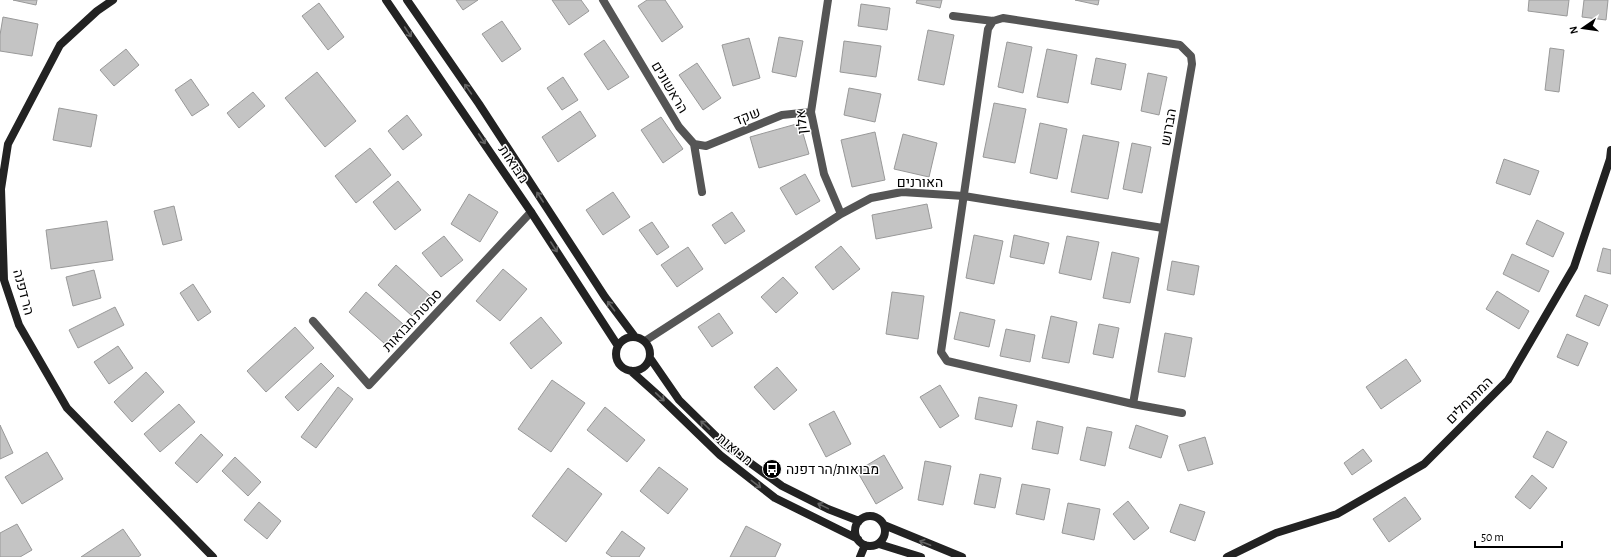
<svg xmlns="http://www.w3.org/2000/svg" width="1611" height="557" font-family="'Alegreya Sans',Heebo,sans-serif">
<style>
.building{fill:#c4c4c4;stroke:#999}
.lines{fill:none;stroke-linecap:round;stroke-linejoin:round}
.street{stroke:#555;stroke-width:8}
.secondary{stroke:#222;stroke-width:8}
.oneway{stroke:#646464}
.labels{text-anchor:middle;stroke-width:3;stroke-linejoin:round;paint-order:stroke}
.street-label{font-size:14px;fill:#000;stroke:#fff}
.poi-label{font-size:14px;fill:#000;stroke:#fff;text-anchor:start}
</style>
<rect width="100%" height="100%" fill="#fff"/>
<path class="building" d="M13,0H37L36,5Z
M456,0H478L463,10Z
M552,0H581L589,11L569,25Z
M647,0H665L683,27L662,42L638,6Z
M917,0H942L940,8L916,3Z
M1075,0H1099L1098,5Z
M1529,0H1569L1567,16L1528,11Z
M1584,0H1608L1606,20L1582,17Z
M319,3L344,37L328,50L302,16Z
M861,4L890,8L887,30L858,26Z
M3,17L38,24L32,56L0,51V35Z
M502,21L521,49L502,62L482,34Z
M928,30L954,35L944,85L918,80Z
M779,37L803,41L796,77L772,72Z
M749,38L760,78L733,86L722,45Z
M604,40L629,77L608,90L584,54Z
M844,41L881,46L876,77L840,72Z
M1007,42L1032,47L1023,93L998,87Z
M1550,48L1564,50L1559,92L1545,90Z
M126,49L139,65L114,86L100,70Z
M1047,49L1077,55L1068,103L1037,97Z
M1096,58L1126,64L1121,90L1091,84Z
M697,63L721,98L703,110L679,75Z
M317,72L356,121L325,147L285,98Z
M1148,73L1167,77L1159,115L1141,111Z
M563,77L578,100L562,110L547,88Z
M191,79L209,105L192,116L175,90Z
M849,88L881,94L875,122L844,115Z
M253,92L265,106L239,128L227,113Z
M994,103L1026,109L1015,163L983,157Z
M59,108L97,115L91,147L53,140Z
M580,111L596,136L558,162L542,137Z
M407,115L422,135L403,150L388,131Z
M661,117L683,149L663,163L641,130Z
M800,123L809,154L759,168L750,137Z
M1040,123L1067,129L1057,179L1030,173Z
M875,132L885,180L852,187L841,140Z
M903,134L937,143L929,177L894,169Z
M1083,135L1119,142L1108,199L1071,192Z
M1132,143L1151,147L1142,193L1123,189Z
M370,148L391,175L356,203L335,176Z
M1504,159L1539,171L1530,195L1496,183Z
M805,174L820,201L796,215L780,188Z
M398,181L421,210L395,230L373,202Z
M613,192L630,217L603,235L586,210Z
M469,194L498,212L480,242L451,224Z
M927,204L932,228L876,239L872,215Z
M174,206L182,240L163,245L154,211Z
M732,212L745,231L725,244L712,225Z
M1537,220L1564,233L1553,257L1526,244Z
M107,221L113,260L51,269L46,230Z
M652,222L669,247L657,255L639,230Z
M974,235L1003,241L994,284L966,278Z
M1014,235L1049,243L1044,264L1010,257Z
M444,236L463,260L441,277L422,253Z
M1067,236L1099,242L1091,280L1059,273Z
M841,246L860,269L833,290L815,267Z
M688,247L703,269L677,287L661,265Z
M1603,248L1611,250V274L1597,271Z
M1112,252L1139,258L1130,303L1103,298Z
M1512,254L1549,271L1539,292L1503,274Z
M1172,261L1199,266L1194,295L1167,290Z
M396,265L430,296L412,316L378,285Z
M503,269L527,289L500,321L476,301Z
M94,270L101,298L73,306L66,277Z
M783,277L798,293L776,313L761,297Z
M193,284L211,312L198,321L180,293Z
M1497,291L1529,311L1519,329L1486,309Z
M366,292L403,324L385,344L349,312Z
M892,292L924,296L918,339L886,334Z
M1585,295L1608,305L1599,326L1576,316Z
M115,307L124,325L78,348L69,330Z
M960,312L995,320L989,347L954,339Z
M719,313L733,333L712,347L698,327Z
M1051,316L1077,322L1069,363L1042,358Z
M541,317L562,343L531,369L510,343Z
M1099,324L1119,328L1113,358L1093,354Z
M295,327L314,348L266,392L247,371Z
M1006,329L1035,335L1030,362L1000,356Z
M1165,333L1192,338L1185,377L1158,372Z
M1567,334L1588,343L1578,366L1557,357Z
M118,346L133,368L109,384L94,362Z
M1406,359L1421,381L1381,409L1366,387Z
M321,363L334,376L298,411L285,397Z
M777,367L797,390L774,410L754,387Z
M146,372L164,392L132,422L114,402Z
M552,380L585,403L551,452L518,429Z
M940,385L959,416L940,428L920,397Z
M338,387L353,399L316,448L301,437Z
M979,397L1017,405L1012,427L975,419Z
M179,404L195,422L160,452L144,434Z
M605,407L645,440L627,462L587,430Z
M834,411L851,444L826,457L809,424Z
M1037,421L1063,427L1058,454L1032,449Z
M0,425L13,453L0,459Z
M1136,425L1168,436L1161,458L1129,448Z
M1087,427L1112,432L1105,466L1080,460Z
M1547,431L1567,442L1553,468L1533,457Z
M201,434L223,455L197,483L175,463Z
M1205,437L1213,464L1188,471L1179,445Z
M1363,449L1372,461L1352,475L1344,463Z
M47,452L63,479L22,504L5,477Z
M884,455L903,488L876,504L857,471Z
M235,457L261,482L248,496L222,471Z
M925,461L951,466L943,505L918,500Z
M659,467L688,489L668,514L640,491Z
M568,468L602,494L566,542L532,516Z
M980,474L1001,478L995,508L974,504Z
M1532,475L1547,488L1530,509L1515,497Z
M1022,484L1050,489L1044,520L1016,514Z
M1405,497L1421,519L1389,542L1373,519Z
M1128,501L1149,528L1134,540L1113,514Z
M259,502L281,521L267,539L244,520Z
M1068,503L1100,509L1094,540L1062,533Z
M1180,504L1205,512L1195,541L1170,532Z
M17,524L32,550L20,557H0V533Z
M746,526L781,544L775,557H730Z
M123,529L141,555L138,557H81Z
M622,531L645,548L639,557H612L606,553Z"/>
<g class="lines">
<path class="street" d="M603,0L679,127L694,144L702,192
M828,0L811,112L824,174L841,214
M953,16L993,21L1003,18L1180,45L1191,56L1192,64L1133,404
M993,21L988,29L941,352L947,361L1133,404L1182,413
M694,144L706,146L782,115L811,112
M313,321L369,385L531,212
M645,341L841,214L871,198L902,192L964,196L1163,228"/>
<path class="secondary" d="M113,0L97,11L60,45L8,144L1,189L4,280L19,325L67,408L213,557
M386,0L531,212L618,346
M407,0L479,104L605,297L635,337
M616 354a17 17 0 1 1 34 0a17 17 0 1 1-34 0Z
M650,358L679,400L724,444L782,486L828,509L859,521
M631,371L660,397L720,455L775,498L858,539
M855 531a15 15 0 1 1 30 0a15 15 0 1 1-30 0Z
M884,525L962,557
M879,544L921,557
M860,557L865,545
M1227,557L1276,533L1337,514L1424,464L1508,380L1574,267L1610,159L1611,150"/>
</g>
<defs><path id="oneway-shaft" d="M-6 0H5M1.5-3L5.5 0L1.5 3" fill="none" stroke-width="1.6" stroke-linecap="round" stroke-linejoin="round"/></defs>
<g class="oneway">
<use href="#oneway-shaft" transform="translate(408 32) rotate(56)"/>
<use href="#oneway-shaft" transform="translate(468 89) rotate(-125)"/>
<use href="#oneway-shaft" transform="translate(482 139) rotate(56)"/>
<use href="#oneway-shaft" transform="translate(540 197) rotate(-123)"/>
<use href="#oneway-shaft" transform="translate(554 247) rotate(57)"/>
<use href="#oneway-shaft" transform="translate(611 306) rotate(-127)"/>
<use href="#oneway-shaft" transform="translate(660 397) rotate(43)"/>
<use href="#oneway-shaft" transform="translate(705 425) rotate(-136)"/>
<use href="#oneway-shaft" transform="translate(756 484) rotate(38)"/>
<use href="#oneway-shaft" transform="translate(823 506) rotate(-154)"/>
<use href="#oneway-shaft" transform="translate(925 543) rotate(-159)"/>
</g>
<defs>
<symbol id="bus-disc" viewBox="-11 -11 22 22"><circle r="9.5" fill="#000" stroke="#fff"/><path d="M-5-6H5V4H4V6H2V4H-2V6H-4V4H-5ZM-3.5-4V0h7V-4ZM-3.5 1.2v1.5H-2V1.2ZM2 1.2v1.5H3.5V1.2Z" fill="#fff"/></symbol>
</defs>
<g fill-rule="evenodd">
<use href="#bus-disc" x="761" y="458" width="22" height="22"/>
</g>
<g class="labels">
<g class="street-label">
<text transform="translate(670 87) rotate(59)" y="5">הראשונים</text>
<text transform="translate(747 116) rotate(-22)" y="5">שקד</text>
<text transform="translate(801 122) rotate(-96)" y="5">אלון</text>
<text transform="translate(1168 127) rotate(-80)" y="5">הברוש</text>
<text transform="translate(514 164) rotate(56)" y="5">מבואות</text>
<text x="920" y="187">האורנים</text>
<text transform="translate(24 292) rotate(75)" y="5">הר דפנה</text>
<text transform="translate(412 320) rotate(-47)" y="5">סמטת מבואות</text>
<text transform="translate(1469 400) rotate(-45)" y="5">המתנחלים</text>
<text transform="translate(735 449) rotate(40)" y="5">מבואות</text>
</g>
<g class="poi-label">
<text x="786" y="474">מבואות/הר דפנה</text>
</g>
</g>
<g transform="translate(1583 28) rotate(257)" stroke="#ffffff" stroke-width="3" paint-order="stroke">
<path d="M0-3L7 15L0 10L-7 15Z" fill="#000000"/>
<text y="-6" font-size="11" font-weight="bold" text-anchor="middle" fill="#000000">N</text>
</g>
<path d="M1475 541v6h87v-6" fill="none" stroke="#000000" stroke-width="2"/>
<text x="1481" y="541" font-size="12" fill="#000000" stroke="#ffffff" stroke-width="3" paint-order="stroke">50 m</text>
</svg>
